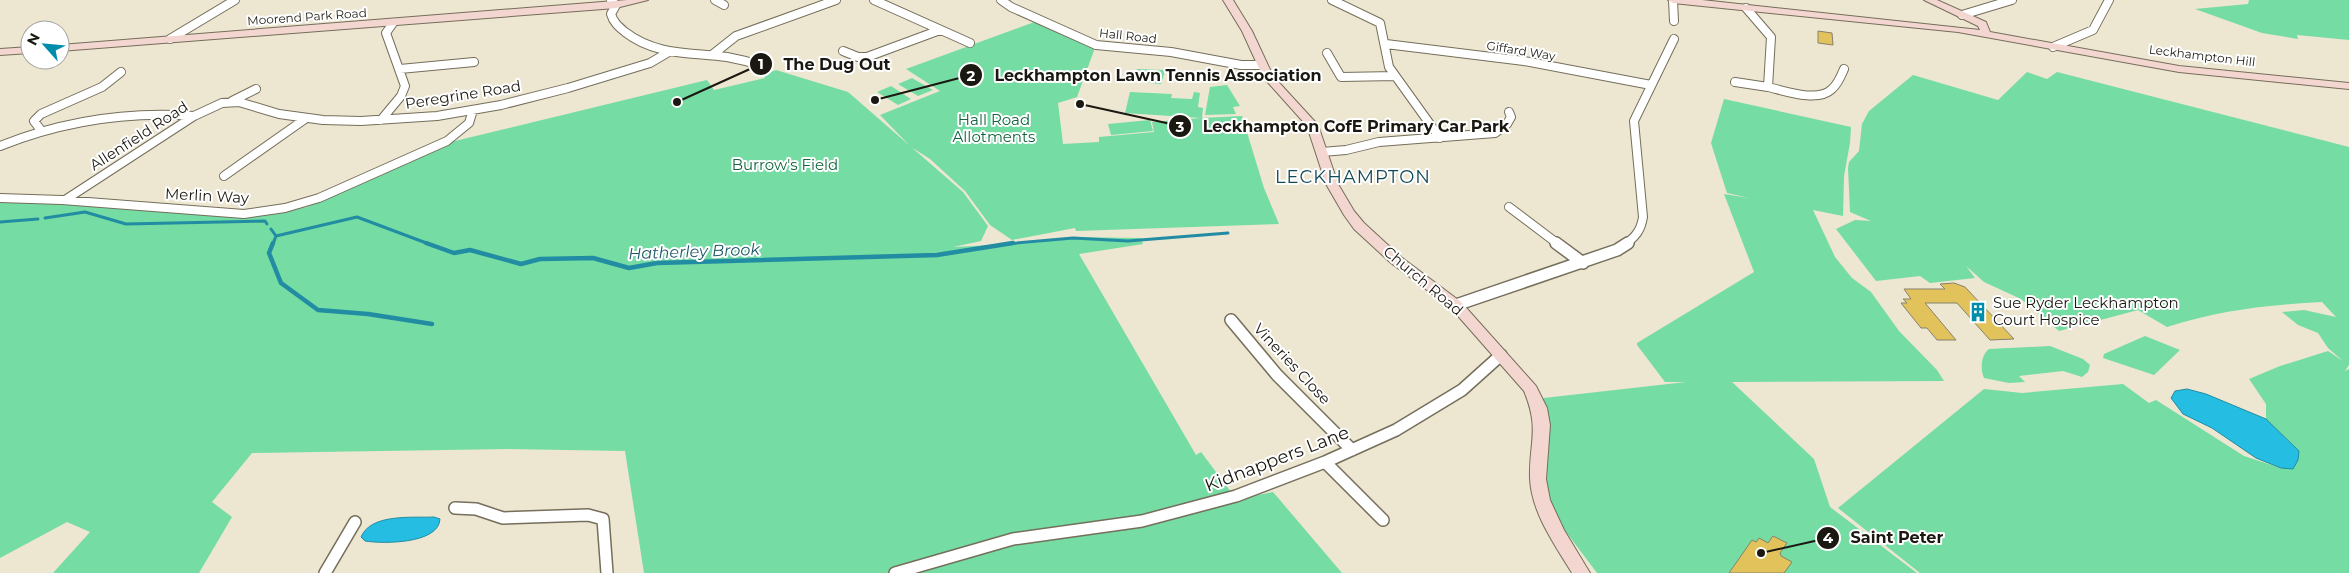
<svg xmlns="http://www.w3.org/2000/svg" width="2349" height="573" font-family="Montserrat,sans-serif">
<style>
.green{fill:#75dca4}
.water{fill:#25bee2;stroke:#228ca3}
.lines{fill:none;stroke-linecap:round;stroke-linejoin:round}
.stream-far1{stroke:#228ca3;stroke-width:3}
.stream{stroke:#228ca3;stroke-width:4.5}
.building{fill:#e2c35b;stroke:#87816e}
.street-far1-casing{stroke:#746e5b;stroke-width:10}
.street-casing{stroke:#746e5b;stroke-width:14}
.secondary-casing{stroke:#746e5b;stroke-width:2}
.street-far1{stroke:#fff;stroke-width:8}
.street{stroke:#fff;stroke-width:11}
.secondary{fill:#f4d6d1;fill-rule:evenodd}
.labels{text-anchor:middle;stroke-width:4;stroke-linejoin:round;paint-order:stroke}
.far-street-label{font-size:12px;fill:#1a1810;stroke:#fff}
.street-label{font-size:15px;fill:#1a1810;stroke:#fff}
.park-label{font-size:15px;fill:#156440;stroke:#fff}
.poi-label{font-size:15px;fill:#1a1810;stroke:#fff;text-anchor:start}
.water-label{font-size:16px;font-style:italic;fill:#215969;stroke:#fff}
.quarter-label{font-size:18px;letter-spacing:1px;fill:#134a58;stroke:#fff}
.near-street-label{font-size:18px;fill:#1a1810;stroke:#fff}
.leader{fill:none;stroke:#1a1810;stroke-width:2}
.callout-dot{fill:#1a1810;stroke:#fff;stroke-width:2}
.mark-label{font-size:15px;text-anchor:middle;font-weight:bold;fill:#fff}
.callout-label{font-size:16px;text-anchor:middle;font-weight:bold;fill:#1a1810;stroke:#fff;stroke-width:4;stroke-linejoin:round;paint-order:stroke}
</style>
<rect width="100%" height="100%" fill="#ede6d1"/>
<path class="green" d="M2249,0H2349V40L2297,35L2298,39L2262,33L2195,9L2248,4Z
M1040,20L1096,45L1077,97L1058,103L1063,144L1099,142V137L1154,132L1152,122L1201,118L1125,113L1130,92L1172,94L1171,98L1192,99L1194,92L1200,93L1198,107L1203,108L1202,118L1242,116L1264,188L1279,224L1076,231L1075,228L1012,240L990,225L965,191L930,159L911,147L880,115L940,91L906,69Z
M1137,69L1163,70L1165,71L1161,84L1132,81Z
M776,70L848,92L963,192L988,226L981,241L953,247L1033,243L1073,237L1141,238L1143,244L1079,254L1196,455L1201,452L1231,492L1228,501L1273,492L1342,573H644L625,451L508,449L252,453L212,502L232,517L199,573H53L90,532L67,522L0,558V203L51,202L278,213L307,207L455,141L707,80L714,90L765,78L763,75Z
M2027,72L2047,79L2057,72L2349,147V365L2345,371L2349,369V573H1920L1838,508L1984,389L2022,393L2123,384L2149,403L2156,400L2244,456L2281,468L2299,451L2266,419V404L2249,379L2280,366L2328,351L2343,361L2328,348L2318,333L2298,325L2282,312L2304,310L2336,317L2322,302C2266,305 2221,310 2167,327L2138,310L2059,331L2021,299L1984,282L1966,266L1975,278L1930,283L1920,276L1876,281L1836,229L1855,220L1871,221L1850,212L1848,168L1849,162L1859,151L1862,124L1869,111L1913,75L1998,100Z
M912,78L933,90L918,96L898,84Z
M1227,85L1240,106L1233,107L1236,114L1205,115L1210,87Z
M891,86L911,99L898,105L877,92Z
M1724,99L1851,127L1850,143L1844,176L1843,216L1813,210L1835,257L1852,278L1871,292L1899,331L1937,370L1944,381L1732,382L1814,459L1830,507L1917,573H1597L1542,500L1535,399L1686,382H1665L1637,345V343L1754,272L1724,194L1749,198L1727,193L1711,143Z
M1150,120L1153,131L1111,135L1108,124Z
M2145,336L2180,350L2154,375L2103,358L2104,354Z
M2050,346L2083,359L2090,365L2088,372L2082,377L2063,371L2019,376L2025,382L2009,383L1984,378C1980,369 1981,355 1989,349Z"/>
<path class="water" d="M2187,389L2206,394L2266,419L2299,451L2298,460L2293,469L2281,468L2256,458L2212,428L2183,414L2171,398L2175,391Z
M434,517L440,519C439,544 383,544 365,541L361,537C371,513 413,518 434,517Z"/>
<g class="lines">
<path class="stream-far1" d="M45,218L85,212L126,224L265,221L267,224
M0,222L38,219
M271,229L276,236L357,217L429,244
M273,244L276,236
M1006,244L1073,238L1128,241L1228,233"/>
<path class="stream" d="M273,243L269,253L281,283L318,310L368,314L432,324
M426,243L454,253L470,250L521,264L540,259L593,258L629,268L657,263L937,255L1013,243"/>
</g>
<path class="building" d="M1818,31L1832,33L1833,45L1818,43Z
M1954,283L1965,287L2014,339L1990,340L1957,303H1925L1956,340H1937L1927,328H1921L1901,303H1907L1903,299H1911L1904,289H1945L1940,284Z
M1773,536L1787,543L1780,553L1781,556L1792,562L1784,573H1729L1752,540L1756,542L1759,538L1768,543Z"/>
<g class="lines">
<defs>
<path id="street-far1" d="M611,0L616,5L611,14C613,22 619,27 625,32C656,56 691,52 727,57C739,59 750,62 761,66
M715,0L724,5
M874,0L970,43
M1001,0L1011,7L1096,45L1171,52L1241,65H1261
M1332,0L1380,23L1389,67L1440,138
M1673,0L1674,21
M1962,15L2012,0
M170,39L235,0
M1386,44L1524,61L1651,85
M2053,47L2093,30L2109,0
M843,51L858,57H867L940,30
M1327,53L1341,77L1395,76
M712,55L736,36L836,0
M400,69L474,62
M1735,82L1768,87L1771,37L1746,8
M1768,87C1785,91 1818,103 1832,89C1838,84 1841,76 1844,69
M232,101L256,89
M381,120L401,96L405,86L386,33L393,23
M40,129L34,121L41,114L102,87L121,72
M0,146C63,121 126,111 194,116
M1322,152L1346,150L1379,142L1495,133L1507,124L1511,117L1509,112
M224,176L305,119
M0,198L62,200L244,214L285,208L319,198L447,141L469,123L473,110
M65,200L194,116L222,103L239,102L279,114L323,120L361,121L437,116L501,105L568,88L650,63L667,53
M1509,207L1558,244
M1626,244C1636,236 1641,230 1643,217L1634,121L1674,39"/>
<path id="street" d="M1556,243L1583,263
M1456,305L1617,250L1628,243
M1231,320L1277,375L1352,450
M1325,462L1383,520
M455,508L476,509L503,518L588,515L603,519L607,573
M325,573L355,522
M895,573L1013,539L1142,521L1236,496L1325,462L1396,430L1462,390L1501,355"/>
<path id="secondary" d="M627,0H648L616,8L60,51V45Z
M1223,0H1233L1252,31L1273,76L1318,125L1338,184L1354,211L1364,223L1401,257L1461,302L1536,386L1547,408L1550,425L1546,479L1550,500L1564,530L1590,573H1572C1555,545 1531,512 1530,478C1529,442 1540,429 1524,391L1451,308L1391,263L1354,229L1344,215L1326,184L1307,126L1263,77L1242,31Z
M1668,0H1702L1980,30L1978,26L1924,0H1937L1986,22L1990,32L2179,66L2349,83V89L2179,72L1958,32L1673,3Z
M30,47V53L0,55V49Z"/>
</defs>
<use href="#street-far1" class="street-far1-casing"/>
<use href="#street" class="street-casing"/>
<use href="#secondary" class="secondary-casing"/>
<use href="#street-far1" class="street-far1"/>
<use href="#street" class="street"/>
<use href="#secondary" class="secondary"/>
</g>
<defs>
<symbol id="building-bare" viewBox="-9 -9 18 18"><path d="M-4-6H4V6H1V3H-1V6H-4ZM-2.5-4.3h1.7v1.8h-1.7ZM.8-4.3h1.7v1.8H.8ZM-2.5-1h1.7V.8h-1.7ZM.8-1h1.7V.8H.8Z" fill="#008dab" stroke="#fff" stroke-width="2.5" paint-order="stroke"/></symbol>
</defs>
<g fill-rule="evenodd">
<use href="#building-bare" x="1964" y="298" width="28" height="28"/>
</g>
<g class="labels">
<g class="far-street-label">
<text transform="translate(307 17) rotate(-4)" y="4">Moorend Park Road</text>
<text transform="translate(1128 36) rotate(6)" y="4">Hall Road</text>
<text transform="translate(1521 51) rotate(9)" y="4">Giffard Way</text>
<text transform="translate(2202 56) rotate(7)" y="4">Leckhampton Hill</text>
</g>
<g class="street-label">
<text transform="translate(463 95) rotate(-9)" y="5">Peregrine Road</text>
<text transform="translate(139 136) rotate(-33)" y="5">Allenfield Road</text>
<text transform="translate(207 196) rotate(3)" y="5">Merlin Way</text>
<text transform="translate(1423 281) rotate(40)" y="5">Church Road</text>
<text transform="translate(1292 364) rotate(47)" y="5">Vineries Close</text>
</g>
<g class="park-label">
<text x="994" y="125">Hall Road<tspan x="994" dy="17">Allotments</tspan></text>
<text x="785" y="170">Burrow's Field</text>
</g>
<g class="poi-label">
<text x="1993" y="308">Sue Ryder Leckhampton<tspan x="1993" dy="17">Court Hospice</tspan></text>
</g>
<g class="water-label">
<text transform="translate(694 251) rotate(-2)" y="6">Hatherley Brook</text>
</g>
<g class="quarter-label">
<text x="1353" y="183">LECKHAMPTON</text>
</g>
<g class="near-street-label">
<text transform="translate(1277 459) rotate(-21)" y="6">Kidnappers Lane</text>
</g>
</g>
<path class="leader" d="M677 102L761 64M875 100L971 75M1080 104L1180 126M1761 553L1828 538"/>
<g class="callout-dot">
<circle cx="677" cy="102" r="5"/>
<circle cx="875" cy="100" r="5"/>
<circle cx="1080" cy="104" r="5"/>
<circle cx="1761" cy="553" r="5"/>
<circle cx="761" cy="64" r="12"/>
<circle cx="971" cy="75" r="12"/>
<circle cx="1180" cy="126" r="12"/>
<circle cx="1828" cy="538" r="12"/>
</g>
<g class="mark-label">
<text x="761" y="69">1</text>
<text x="971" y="81">2</text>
<text x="1180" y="132">3</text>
<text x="1828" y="543">4</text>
</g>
<g class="callout-label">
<text x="837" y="70">The Dug Out</text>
<text x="1158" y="81">Leckhampton Lawn Tennis Association</text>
<text x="1356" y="132">Leckhampton CofE Primary Car Park</text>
<text x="1897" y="543">Saint Peter</text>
</g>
<g transform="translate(45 45) rotate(297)"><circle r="24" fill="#ffffff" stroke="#a3a39f"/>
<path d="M0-4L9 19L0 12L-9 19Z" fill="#008dab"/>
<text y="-8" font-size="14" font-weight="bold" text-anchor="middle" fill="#1a1810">N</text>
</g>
</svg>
